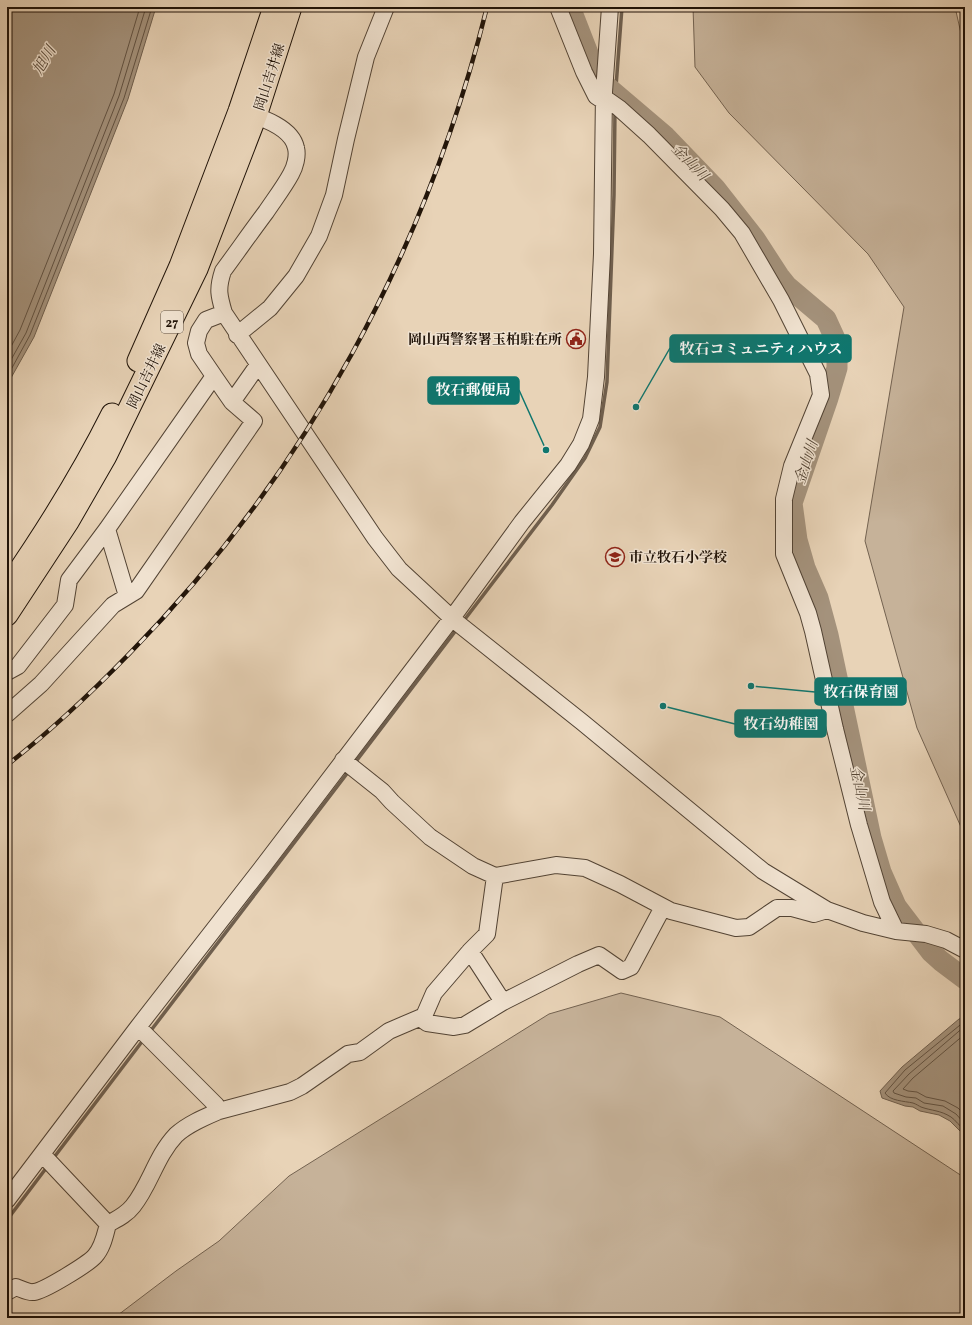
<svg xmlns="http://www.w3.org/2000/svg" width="972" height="1325" font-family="Vollkorn,'Noto Serif JP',serif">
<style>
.green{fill:#c6b299;stroke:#736250}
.water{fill:#a4927c;stroke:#6f5f4e}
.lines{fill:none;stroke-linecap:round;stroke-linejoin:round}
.shore{stroke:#625242;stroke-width:1}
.stream{stroke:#6f5f4e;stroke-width:3.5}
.river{stroke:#a4927c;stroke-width:21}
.minor-casing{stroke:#524334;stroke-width:18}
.major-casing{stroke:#201308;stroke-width:23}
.minor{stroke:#f0e2d0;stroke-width:16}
.major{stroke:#e8d3b7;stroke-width:21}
.rail-casing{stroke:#201308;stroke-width:4.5}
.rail{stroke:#f0e2d0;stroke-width:3;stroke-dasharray:9;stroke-linecap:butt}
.labels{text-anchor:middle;stroke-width:3;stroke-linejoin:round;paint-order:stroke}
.shield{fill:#f0e2d0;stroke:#5e5144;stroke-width:1}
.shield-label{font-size:13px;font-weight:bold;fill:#201308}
.street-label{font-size:14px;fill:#201308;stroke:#f0e2d0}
.poi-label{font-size:14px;font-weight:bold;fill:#201308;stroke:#f0e2d0;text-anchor:end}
.water-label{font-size:15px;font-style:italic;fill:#554636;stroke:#f0e2d0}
.leader{fill:none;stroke:#0f766e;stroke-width:1.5}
.callout-dot{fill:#0f766e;stroke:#f0e2d0;stroke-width:1.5}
.callout{fill:#0f766e;stroke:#0f766e;stroke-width:1.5}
.callout-label{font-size:15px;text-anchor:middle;font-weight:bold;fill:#fff}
</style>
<rect width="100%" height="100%" fill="#e8d3b7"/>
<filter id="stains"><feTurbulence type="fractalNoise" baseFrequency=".005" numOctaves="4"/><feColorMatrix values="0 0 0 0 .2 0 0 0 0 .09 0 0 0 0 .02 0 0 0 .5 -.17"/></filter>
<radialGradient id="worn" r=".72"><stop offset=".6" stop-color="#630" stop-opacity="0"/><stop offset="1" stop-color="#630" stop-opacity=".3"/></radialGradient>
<path class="green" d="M693,7H955L965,51V836L917,728L865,541L904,307L868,254L729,113L695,67Z
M621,993L720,1017L965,1178V1318H114L176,1271L219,1241L289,1176L549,1014Z"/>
<path class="water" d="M7,7H156L128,99L34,337L7,385Z
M965,1017V1133L960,1131L950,1121L939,1115L920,1111L913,1107L905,1106L882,1098L880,1091L902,1067L959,1019Z"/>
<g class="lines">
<path class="shore" d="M7,354L20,330L114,94L140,7
M7,367L26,333L119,96L146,7
M7,377L30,335L124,98L152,7
M965,1021L905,1070L885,1093C890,1101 904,1101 913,1103C916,1104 919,1106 921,1107C932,1111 940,1110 951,1117C956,1120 959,1127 965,1129
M965,1026L909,1074L893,1091L894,1093L906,1097L916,1098L924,1103L943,1106L956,1114L965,1124
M965,1034L913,1078L903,1089L908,1091L917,1092L926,1097L945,1101L958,1108L965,1115"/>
<path class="stream" d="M615,100L622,7
M462,623L552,505L585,458L600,427L607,382L614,195L615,110
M354,764L457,629
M149,1033L349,771
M52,1160L144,1039
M7,1220L47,1167"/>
<path class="river" d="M570,7L598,79L665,136L715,188L755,239L779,276L787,286L826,319L837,343V368L828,398L792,503L797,540L805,568L818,598L828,635L871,838L881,872L896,906L931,952L941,961L965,979"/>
<defs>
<path id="minor" d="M558,7L584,72L596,96L599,98L609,101L619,108L649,135L722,209L742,233L781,300L818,374L821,395L792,466L784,499V554L808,613L813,631L835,729L859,825L882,902L896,931
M246,113C263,118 292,128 296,148C298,156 295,167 291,174C284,187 274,200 266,212C251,232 237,252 223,271C217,289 219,296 224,313L375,538L399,569L455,621L582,722L763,871L827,910L863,923L896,931L926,934L946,940L965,950
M237,335L270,308L296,276L319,236L334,195L346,139L366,57L386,7
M214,376L232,402
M107,529L127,596
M7,672L18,666L65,605L69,580L107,529L214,376L199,354L196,343L199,331L206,320L224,313
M7,714L41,684L113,605L136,591L254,421L232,402L258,365
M343,760L382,791L392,802L430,837L473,866L495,876L556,865L585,868L620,884L671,911L736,928L749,927L777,908H792L814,914L827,910
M470,951L503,1002
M420,1018L427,1023L454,1027L465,1025L503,1002L578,964L599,955L622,971L631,967L663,907
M138,1027L216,1105L219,1111L290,1092L302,1086L348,1054L360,1052L389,1031L424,1016L434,993L470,951L487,934L495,876
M42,1154L108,1224C117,1219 126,1215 133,1206C150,1185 156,1156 176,1135C188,1124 205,1117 219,1111
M7,1200L138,1027L264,865L452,618L522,522L568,465L581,444L591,419L596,377L602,254L604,92L610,7
M7,1292L16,1287C22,1289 28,1293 34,1292C44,1291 88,1264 95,1256C103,1247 105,1235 108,1224"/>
<path id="major" d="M138,361L180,266L239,111L274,7
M7,588C45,533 82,474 112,414
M7,615L68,522L106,456L197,269L256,116L291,7"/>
</defs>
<use href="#minor" class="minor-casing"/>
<use href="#major" class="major-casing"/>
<use href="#minor" class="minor"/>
<use href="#major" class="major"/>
<defs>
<path id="rail" d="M7,765C51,731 91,693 129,654C305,475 427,250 487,7"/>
</defs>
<use href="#rail" class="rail-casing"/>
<use href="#rail" class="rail"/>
</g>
<defs>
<symbol id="civic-ring" viewBox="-11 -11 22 22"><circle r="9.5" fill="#f0e2d0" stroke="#8f2418" stroke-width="1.5"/><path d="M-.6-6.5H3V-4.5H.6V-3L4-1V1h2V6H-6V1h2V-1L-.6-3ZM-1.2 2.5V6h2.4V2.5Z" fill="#8f2418"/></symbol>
<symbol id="school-ring" viewBox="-11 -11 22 22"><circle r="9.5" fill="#f0e2d0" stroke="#8f2418" stroke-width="1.5"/><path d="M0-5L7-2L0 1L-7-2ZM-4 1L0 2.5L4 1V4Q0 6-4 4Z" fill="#8f2418"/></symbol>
</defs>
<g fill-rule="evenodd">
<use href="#civic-ring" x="565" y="328" width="22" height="22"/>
<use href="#school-ring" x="604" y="546" width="22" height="22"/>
</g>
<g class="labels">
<rect class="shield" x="161" y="311" width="22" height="22" rx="3"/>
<g class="shield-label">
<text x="172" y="327">27</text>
</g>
<g class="street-label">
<text transform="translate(269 77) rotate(-72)" y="5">岡山吉井線</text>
<text transform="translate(146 376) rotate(-64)" y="5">岡山吉井線</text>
</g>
<g class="poi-label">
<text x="562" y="344">岡山西警察署玉柏駐在所</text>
<text x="629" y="562" text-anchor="start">市立牧石小学校</text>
</g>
<g class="water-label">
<text transform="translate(44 60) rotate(-59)" y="5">旭川</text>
<text transform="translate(690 162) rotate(46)" y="5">金山川</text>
<text transform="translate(806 462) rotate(-72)" y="5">金山川</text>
<text transform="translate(860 788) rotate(78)" y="5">金山川</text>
</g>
</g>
<path class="leader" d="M636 407L670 348M546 450L519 390M751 686L815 692M663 706L735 724"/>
<g class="callout-dot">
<circle cx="636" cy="407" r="4"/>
<circle cx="546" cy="450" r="4"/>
<circle cx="751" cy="686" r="4"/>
<circle cx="663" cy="706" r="4"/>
</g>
<g class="callout">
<rect x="670" y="335" width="181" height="27" rx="4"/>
<rect x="428" y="377" width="91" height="27" rx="4"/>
<rect x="815" y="678" width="91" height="27" rx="4"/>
<rect x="735" y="710" width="91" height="27" rx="4"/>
</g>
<g class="callout-label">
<text x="761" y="354">牧石コミュニティハウス</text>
<text x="473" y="395">牧石郵便局</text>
<text x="861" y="697">牧石保育園</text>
<text x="781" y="729">牧石幼稚園</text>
</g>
<rect width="972" height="1325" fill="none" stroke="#e8d3b7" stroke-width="24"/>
<rect x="8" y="8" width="956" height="1309" fill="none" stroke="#201308" stroke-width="2"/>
<rect x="12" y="12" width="948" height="1301" fill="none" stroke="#201308"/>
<rect width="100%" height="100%" filter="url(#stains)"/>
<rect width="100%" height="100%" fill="url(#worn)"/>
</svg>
